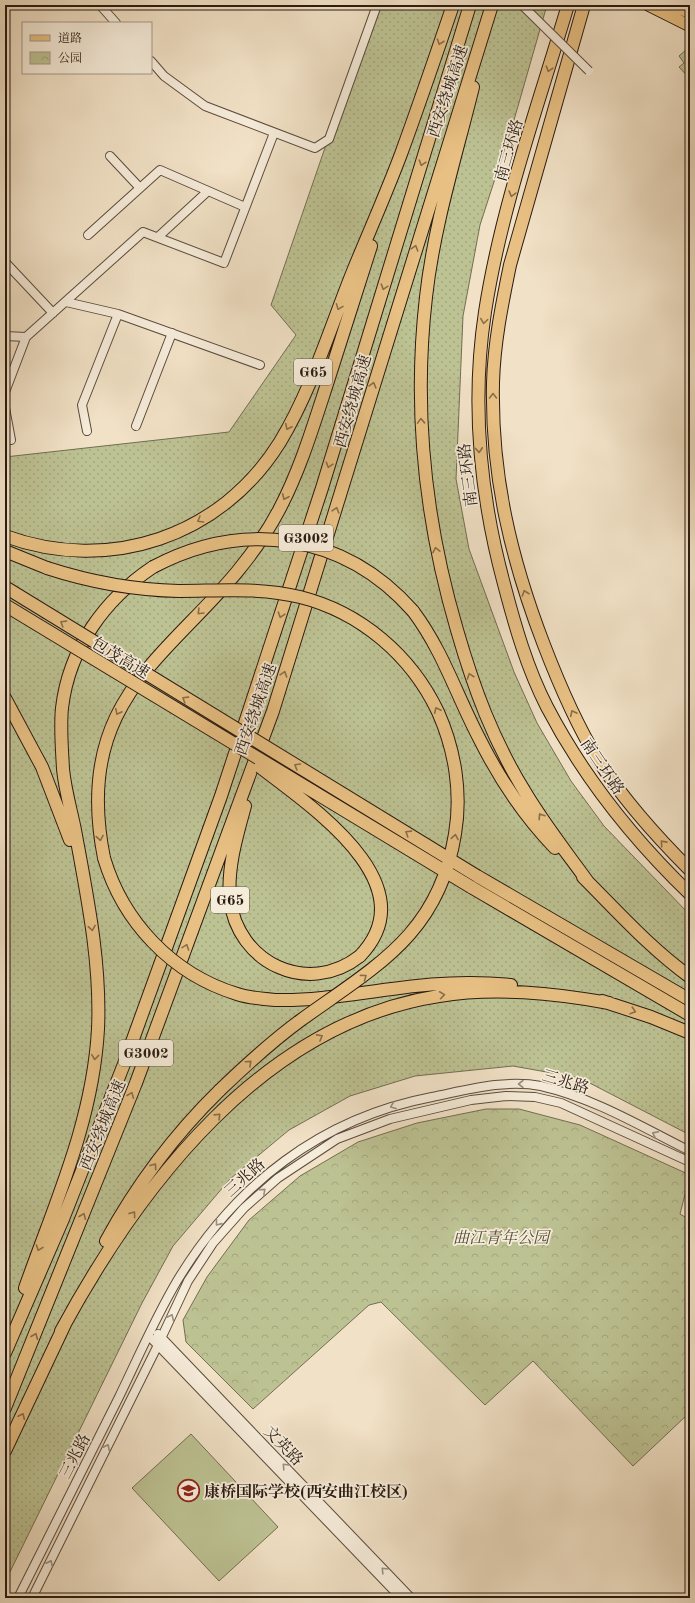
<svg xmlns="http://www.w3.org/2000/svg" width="695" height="1603" font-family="'Old Standard TT','Noto Serif SC',serif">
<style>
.grass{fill:url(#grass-dots);stroke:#736e52}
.park{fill:url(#park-crowns);stroke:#736e52}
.pitch{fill:#bdc293;stroke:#736e52}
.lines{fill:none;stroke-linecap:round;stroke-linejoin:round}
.minor-casing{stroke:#5b4c3e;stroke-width:10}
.major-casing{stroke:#291b11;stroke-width:13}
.highway-casing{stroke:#291b11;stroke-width:14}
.minor{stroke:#f6ecda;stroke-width:8}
.major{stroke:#e8c083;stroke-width:11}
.highway{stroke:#e8c083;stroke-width:12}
.minor-bridge-casing{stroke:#5b4c3e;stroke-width:10;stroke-linecap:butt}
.highway-bridge-casing{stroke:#291b11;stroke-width:14;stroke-linecap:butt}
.minor-bridge{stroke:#f6ecda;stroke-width:8}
.highway-bridge{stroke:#e8c083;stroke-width:12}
.oneway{stroke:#886e4a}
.oneway2{stroke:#9a8e80}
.labels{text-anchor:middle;stroke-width:3.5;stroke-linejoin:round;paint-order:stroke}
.shield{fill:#f6ecda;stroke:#665a4d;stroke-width:1}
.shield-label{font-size:15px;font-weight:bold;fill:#291b11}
.street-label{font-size:16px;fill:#291b11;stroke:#f6ecda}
.park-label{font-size:16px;font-style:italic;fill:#554d38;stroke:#f6ecda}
.poi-label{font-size:16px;font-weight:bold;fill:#291b11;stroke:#f6ecda;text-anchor:start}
</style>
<defs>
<pattern id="grass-dots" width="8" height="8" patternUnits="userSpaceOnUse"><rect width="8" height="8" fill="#bdc293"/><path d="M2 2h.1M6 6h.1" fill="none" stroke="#a2a67e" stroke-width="1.8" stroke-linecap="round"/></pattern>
<pattern id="park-crowns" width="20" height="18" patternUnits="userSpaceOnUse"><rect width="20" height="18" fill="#bdc293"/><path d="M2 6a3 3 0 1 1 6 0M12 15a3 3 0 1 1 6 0" fill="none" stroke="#a2a67e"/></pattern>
</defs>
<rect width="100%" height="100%" fill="#f1e1c6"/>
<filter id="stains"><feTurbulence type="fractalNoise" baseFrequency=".005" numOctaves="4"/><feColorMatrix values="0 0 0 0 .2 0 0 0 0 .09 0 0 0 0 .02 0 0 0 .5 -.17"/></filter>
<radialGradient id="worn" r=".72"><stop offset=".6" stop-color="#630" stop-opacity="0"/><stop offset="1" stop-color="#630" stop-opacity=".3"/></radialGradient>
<path class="grass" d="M374,5H547L514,120L480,225L463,316L456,479L469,549L514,672L537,723L571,781L604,826L690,915V1135L580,1078L513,1066L415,1076L350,1096L289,1130L230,1179L173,1246L142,1303L5,1582V457L229,432L296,335L271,305Z"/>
<path class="park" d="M486,1109H519L580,1125L690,1175L680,1214L690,1220V1418L687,1415L633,1466L533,1361L485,1405L381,1302L369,1305L253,1409L186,1342L183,1320L207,1277L249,1220L300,1176L358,1142L417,1123Z"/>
<path class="pitch" d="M687,49L690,52V79L679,67L684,63L679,56Z
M191,1434L278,1527L219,1581L132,1488Z"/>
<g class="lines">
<defs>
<path id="minor" d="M100,5L116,23
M151,61L164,76L205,106L315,148L329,139L377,5
M110,156L140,188
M88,235L160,170L245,207
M158,237L208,191
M5,262L53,313
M66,302L118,314L260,365
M5,336L26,337L143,232L224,263L274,133
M5,392L26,337
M5,408L11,440
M136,426L172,333
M87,431L82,405L118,314
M158,1334L411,1598
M149,1336L401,1598
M18,1598C52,1531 85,1464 119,1397C138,1358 155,1318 177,1281C235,1185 321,1118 432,1097C467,1090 505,1079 541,1086C594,1098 642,1127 690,1151
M32,1598L158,1345L188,1281L213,1243L244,1208L278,1178L337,1139L390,1119L471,1100L506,1096L535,1097L561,1103L690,1162"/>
<path id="major" d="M648,5L690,26
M671,5L690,13"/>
<path id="highway" d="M568,5C538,106 501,208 485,312C471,404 480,495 504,584C515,626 527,668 547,707C584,778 633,839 690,894
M584,5L510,265C502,304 494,343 493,383C491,476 511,559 544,645C559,684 575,722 597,758C623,800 656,836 690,870
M473,87C456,156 434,225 426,297C413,409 425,521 457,630C474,689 493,740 525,792C544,824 567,853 588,882
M5,536C109,574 221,537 280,442C312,389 330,328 353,271C369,232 386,194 401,154C419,105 436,55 453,5
M5,551L47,568
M413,611C443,651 456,694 479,738C499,778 524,816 555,848
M5,698L42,767L70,840
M245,806C237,835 227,868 230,899C237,963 308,997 360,956
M104,858C67,672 207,646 279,510C300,470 313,427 327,384C342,338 356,292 371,246
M477,876L690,1000
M583,877C618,912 650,948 690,977
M471,887L690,1015
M276,1000C315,1001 353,994 392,989C432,983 471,981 511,985
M602,1001L651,1017L690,1033
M106,1241C136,1186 175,1134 220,1090
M25,1288C55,1203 93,1121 98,1029C101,962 87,896 75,830C71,810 65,790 63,769C62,749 60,728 62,708C69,648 105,599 153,567
M61,1331C140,1185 263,1023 439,996C495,987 553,993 609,1003
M5,1353L63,1219L124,1064L221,796L322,488L470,5
M5,1408L136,1083L273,711L492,5
M5,1451L65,1324"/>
</defs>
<use href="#minor" class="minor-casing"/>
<use href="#major" class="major-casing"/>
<use href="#highway" class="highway-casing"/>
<use href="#minor" class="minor"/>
<use href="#major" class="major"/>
<use href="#highway" class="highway"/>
<defs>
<path id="minor-bridge" d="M522,5L589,71"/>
<path id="highway-bridge" d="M153,567C243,519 344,533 413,611
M47,568C90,582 134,590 179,591C219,591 260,587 300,597C360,612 411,655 438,712C455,750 462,793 455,834C439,934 376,966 301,1020C272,1041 246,1065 220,1090
M5,587L477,876
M5,605L471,887
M260,767C310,806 429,884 360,956
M104,858C123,922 172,974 237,994C249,998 263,999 276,1000"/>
</defs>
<use href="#minor-bridge" class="minor-bridge-casing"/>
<use href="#highway-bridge" class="highway-bridge-casing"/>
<use href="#minor-bridge" class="minor-bridge"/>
<use href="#highway-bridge" class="highway-bridge"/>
</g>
<defs><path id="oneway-chevron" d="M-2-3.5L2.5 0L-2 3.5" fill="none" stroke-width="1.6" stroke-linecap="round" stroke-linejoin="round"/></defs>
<g class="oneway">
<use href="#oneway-chevron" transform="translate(440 42) rotate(109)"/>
<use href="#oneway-chevron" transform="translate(549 69) rotate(107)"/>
<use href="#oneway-chevron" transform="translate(422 163) rotate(107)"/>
<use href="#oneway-chevron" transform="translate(512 194) rotate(106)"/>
<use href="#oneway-chevron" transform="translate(415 248) rotate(-73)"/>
<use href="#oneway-chevron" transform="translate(384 287) rotate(107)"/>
<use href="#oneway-chevron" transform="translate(339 307) rotate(111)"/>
<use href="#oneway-chevron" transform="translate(484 321) rotate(98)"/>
<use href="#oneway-chevron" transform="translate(373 385) rotate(-74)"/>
<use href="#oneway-chevron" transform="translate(493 396) rotate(-90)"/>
<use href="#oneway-chevron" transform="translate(421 421) rotate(-92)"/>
<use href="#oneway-chevron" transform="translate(288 427) rotate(117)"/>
<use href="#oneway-chevron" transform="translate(479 450) rotate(86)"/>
<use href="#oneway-chevron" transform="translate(329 465) rotate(107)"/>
<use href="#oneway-chevron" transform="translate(285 497) rotate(115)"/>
<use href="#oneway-chevron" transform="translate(336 510) rotate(-73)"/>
<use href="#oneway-chevron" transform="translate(200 520) rotate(150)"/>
<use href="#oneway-chevron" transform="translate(436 550) rotate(-102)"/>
<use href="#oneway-chevron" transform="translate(525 593) rotate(-109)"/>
<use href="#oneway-chevron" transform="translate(200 612) rotate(135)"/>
<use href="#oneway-chevron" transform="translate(281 615) rotate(108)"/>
<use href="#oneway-chevron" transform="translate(63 623) rotate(-148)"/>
<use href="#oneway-chevron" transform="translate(284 674) rotate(-72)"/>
<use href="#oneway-chevron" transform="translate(470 676) rotate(-109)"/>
<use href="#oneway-chevron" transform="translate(185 699) rotate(-148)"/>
<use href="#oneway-chevron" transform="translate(437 710) rotate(-115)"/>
<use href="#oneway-chevron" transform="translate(118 712) rotate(116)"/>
<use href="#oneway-chevron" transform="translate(573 713) rotate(-116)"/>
<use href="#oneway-chevron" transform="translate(297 766) rotate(-149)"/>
<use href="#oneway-chevron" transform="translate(541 816) rotate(-123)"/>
<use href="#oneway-chevron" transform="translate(408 833) rotate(-148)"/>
<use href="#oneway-chevron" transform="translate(455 837) rotate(-80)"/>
<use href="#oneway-chevron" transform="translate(100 838) rotate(80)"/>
<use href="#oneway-chevron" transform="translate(663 843) rotate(-132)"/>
<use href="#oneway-chevron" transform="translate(92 928) rotate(81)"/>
<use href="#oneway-chevron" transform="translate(186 947) rotate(-70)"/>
<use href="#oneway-chevron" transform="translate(364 977) rotate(-36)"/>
<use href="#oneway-chevron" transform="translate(442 995) rotate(-8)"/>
<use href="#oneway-chevron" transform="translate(633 1011) rotate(18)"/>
<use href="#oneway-chevron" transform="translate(320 1037) rotate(-29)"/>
<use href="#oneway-chevron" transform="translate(95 1057) rotate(96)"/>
<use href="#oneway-chevron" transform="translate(249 1063) rotate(-42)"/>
<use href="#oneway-chevron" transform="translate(131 1095) rotate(-68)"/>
<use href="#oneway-chevron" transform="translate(218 1116) rotate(-44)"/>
<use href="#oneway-chevron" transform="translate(154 1166) rotate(-54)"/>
<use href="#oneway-chevron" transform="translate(133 1214) rotate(-54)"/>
<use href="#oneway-chevron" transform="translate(83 1216) rotate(-68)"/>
<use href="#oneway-chevron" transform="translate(39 1248) rotate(110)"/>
<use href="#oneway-chevron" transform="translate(35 1336) rotate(-68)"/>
<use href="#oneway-chevron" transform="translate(22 1416) rotate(-65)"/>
</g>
<g class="oneway2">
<use href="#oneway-chevron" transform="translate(521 1084) rotate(-180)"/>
<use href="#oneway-chevron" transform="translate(393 1106) rotate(159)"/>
<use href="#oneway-chevron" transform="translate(655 1134) rotate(-154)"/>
<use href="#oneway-chevron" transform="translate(263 1191) rotate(-42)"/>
<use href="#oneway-chevron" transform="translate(218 1223) rotate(129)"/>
<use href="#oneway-chevron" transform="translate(171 1317) rotate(-65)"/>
<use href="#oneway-chevron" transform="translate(107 1447) rotate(-64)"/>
<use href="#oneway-chevron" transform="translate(285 1466) rotate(-134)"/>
<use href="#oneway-chevron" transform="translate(50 1563) rotate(-64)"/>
<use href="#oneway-chevron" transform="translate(384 1570) rotate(-134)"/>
</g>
<defs>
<symbol id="school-ring" viewBox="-11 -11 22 22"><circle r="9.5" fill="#f6ecda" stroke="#8f2418" stroke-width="1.5"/><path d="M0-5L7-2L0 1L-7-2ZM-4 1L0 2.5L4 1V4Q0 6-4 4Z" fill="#8f2418"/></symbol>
</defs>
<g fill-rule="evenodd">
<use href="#school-ring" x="176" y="1478" width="25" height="25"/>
</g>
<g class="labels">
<g class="shield">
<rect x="294" y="359" width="38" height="26" rx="3"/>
<rect x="279" y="525" width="54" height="26" rx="3"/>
<rect x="211" y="887" width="38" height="26" rx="3"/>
<rect x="119" y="1040" width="54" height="26" rx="3"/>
</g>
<g class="shield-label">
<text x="313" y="377">G65</text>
<text x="306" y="543">G3002</text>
<text x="230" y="905">G65</text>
<text x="146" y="1058">G3002</text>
</g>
<g class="street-label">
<text transform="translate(447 91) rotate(-72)" y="6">西安绕城高速</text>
<text transform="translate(508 150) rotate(-74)" y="6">南三环路</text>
<text transform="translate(352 401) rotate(-74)" y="6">西安绕城高速</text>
<text transform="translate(467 475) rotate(-97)" y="6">南三环路</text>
<text transform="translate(121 657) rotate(31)" y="6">包茂高速</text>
<text transform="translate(255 709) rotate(-71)" y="6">西安绕城高速</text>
<text transform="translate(603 766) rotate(56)" y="6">南三环路</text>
<text transform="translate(566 1081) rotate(17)" y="6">三兆路</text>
<text transform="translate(102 1125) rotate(-68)" y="6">西安绕城高速</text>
<text transform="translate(244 1177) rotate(-42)" y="6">三兆路</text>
<text transform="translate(284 1445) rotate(46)" y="6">文英路</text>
<text transform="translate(74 1456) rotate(-63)" y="6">三兆路</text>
</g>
<g class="park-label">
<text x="501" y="1243">曲江青年公园</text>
</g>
<g class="poi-label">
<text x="204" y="1497">康桥国际学校(西安曲江校区)</text>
</g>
</g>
<rect width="695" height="1603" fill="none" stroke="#f1e1c6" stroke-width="20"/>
<rect x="6" y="6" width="683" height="1591" fill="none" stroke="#291b11" stroke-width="2"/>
<rect x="10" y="10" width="675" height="1583" fill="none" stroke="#291b11"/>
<rect x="22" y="22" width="130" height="52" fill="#f6ecda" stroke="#a4988a"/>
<rect x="30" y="35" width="20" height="6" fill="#e8c083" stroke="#a4988a"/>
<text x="58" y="42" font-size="12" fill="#291b11">道路</text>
<rect x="30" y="52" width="20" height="12" fill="url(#park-crowns)" stroke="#a4988a"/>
<text x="58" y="62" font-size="12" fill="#291b11">公园</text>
<rect width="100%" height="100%" filter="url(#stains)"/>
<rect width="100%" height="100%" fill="url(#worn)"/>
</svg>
